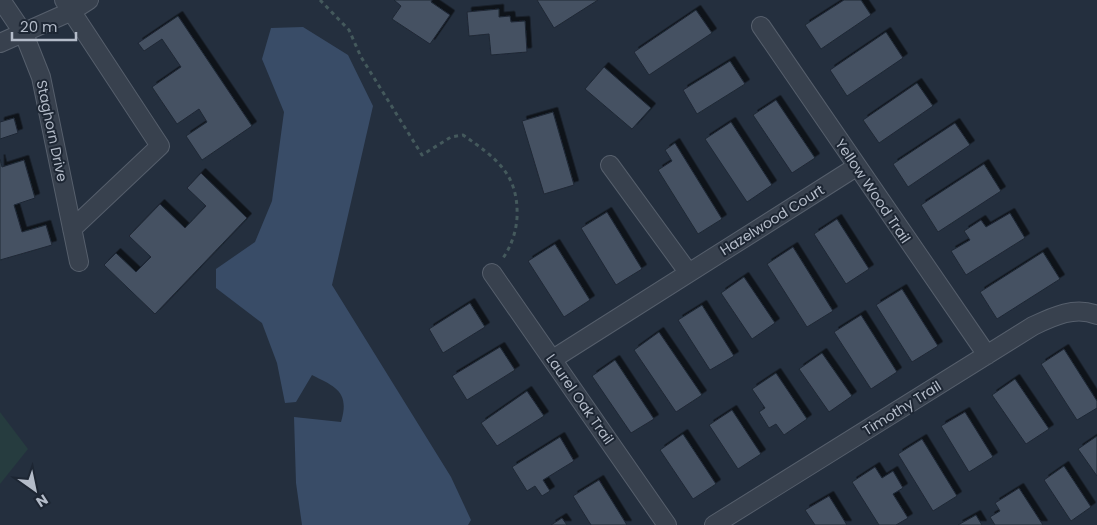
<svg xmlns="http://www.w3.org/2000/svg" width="1097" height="525" font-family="Poppins,sans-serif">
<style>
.green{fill:#263c3f}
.water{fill:#394c67}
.building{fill:#455162;stroke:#1f2835;filter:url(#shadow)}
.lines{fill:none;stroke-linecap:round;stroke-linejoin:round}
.minor-casing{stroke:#565f6c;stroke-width:20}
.path{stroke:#44595c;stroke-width:3;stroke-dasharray:4 4;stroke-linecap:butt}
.minor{stroke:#38414e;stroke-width:18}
.labels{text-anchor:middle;stroke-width:4;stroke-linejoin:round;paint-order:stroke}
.street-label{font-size:14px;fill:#b4bcc9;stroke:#1d2633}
</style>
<defs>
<filter id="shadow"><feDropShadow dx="4.5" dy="-4.5" stdDeviation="0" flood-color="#0009"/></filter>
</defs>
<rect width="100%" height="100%" fill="#242f3e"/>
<path class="green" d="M0,412L28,449L0,484Z"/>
<path class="water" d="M303,27L348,55L373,106L332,285L451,477L471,520L468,525H302L296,483L294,417L341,422C350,392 336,387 312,375L296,402L285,403L277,363L262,323L216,288V269L255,242L272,201L284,112L262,59L271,28Z"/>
<path class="building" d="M432,0L431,2L450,15L430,44L392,19L401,6L394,0Z
M537,0H598L554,28Z
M844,0H861L871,15L821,49L805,25Z
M499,9V17L510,16L511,22L525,21L527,52L491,55L489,34L469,36L467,12Z
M696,10L712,33L649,75L634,52Z
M178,16L252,126L202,160L186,136L207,122L199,109L177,124L152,87L181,67L162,39L144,51L138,43Z
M886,32L903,58L847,96L830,70Z
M730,61L745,84L697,114L683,90Z
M604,67L651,108L632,129L585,89Z
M917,83L933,106L879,143L863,120Z
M776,100L815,158L792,173L753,115Z
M553,112L574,185L544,194L522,121Z
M14,118L18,133L0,139V122Z
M731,122L772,185L747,202L705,139Z
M955,123L970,145L908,187L893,164Z
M675,143L722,219L698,234L658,170L672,161L665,150Z
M0,159L2,167L24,160L35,198L14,205L22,232L46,225L52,245L0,260Z
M984,164L1001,191L938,232L921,205Z
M201,173L247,218L155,314L104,265L116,253L136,272L151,257L129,236L160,204L185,228L206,206L187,188Z
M607,212L642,269L616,285L581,228Z
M1010,213L1025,238L966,275L951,251L970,240L964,231L981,220L986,227Z
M837,219L869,269L846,284L814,234Z
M555,244L590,300L564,317L528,261Z
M793,247L833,311L807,327L767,264Z
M1043,252L1060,279L997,319L980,292Z
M744,277L775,323L752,339L721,293Z
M902,289L938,346L912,362L876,305Z
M470,303L485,327L443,353L429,329Z
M702,305L734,356L710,370L678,320Z
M861,315L897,372L871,389L834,332Z
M659,332L702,395L676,412L634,350Z
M500,347L515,370L467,400L452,376Z
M1064,349L1097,401V408L1077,420L1041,364Z
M822,353L852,396L829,412L799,369Z
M615,360L654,419L631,433L592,376Z
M776,373L807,419L784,435L776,424L769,428L759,412L765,408L752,389Z
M1015,379L1049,429L1026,444L992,395Z
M527,391L544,416L497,446L481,423Z
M732,410L761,454L738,469L709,425Z
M965,412L993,457L969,472L941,426Z
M683,434L716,484L693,499L660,450Z
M1097,436V476L1078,449Z
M560,437L574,461L543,480L550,491L542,496L535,486L527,491L512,467Z
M922,439L957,496L933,511L898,454Z
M1064,466L1091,507L1071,521L1044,480Z
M875,467L882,478L893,471L903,488L893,494L908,518L896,525H879L852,482Z
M599,480L627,525H591L573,496Z
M1019,488L1043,525H995L990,517L1000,511L995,503Z
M829,496L847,525H815L805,510Z
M976,515L982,525H958Z
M562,518L567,525H551Z"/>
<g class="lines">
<defs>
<path id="minor" d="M1,0L24,34L41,77L79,262
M64,0L160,146L72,229
M761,26L987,355
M0,43L72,11L89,0
M610,165L688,272
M492,273L667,525
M553,359L856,167
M714,525L1033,326C1054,316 1075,306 1097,315"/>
</defs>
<use href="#minor" class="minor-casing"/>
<path class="path" d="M320,0L349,30L361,57L422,155L451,137L463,135C496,158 519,174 517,218C516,232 511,247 503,258"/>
<use href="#minor" class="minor"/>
</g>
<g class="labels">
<g class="street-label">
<text transform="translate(52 131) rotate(78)" y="5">Staghorn Drive</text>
<text transform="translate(873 191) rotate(56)" y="5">Yellow Wood Trail</text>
<text transform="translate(772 220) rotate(-32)" y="5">Hazelwood Court</text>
<text transform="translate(580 399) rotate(55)" y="5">Laurel Oak Trail</text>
<text transform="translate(902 408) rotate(-32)" y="5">Timothy Trail</text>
</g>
</g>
<g transform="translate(35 490) rotate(147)" stroke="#1d2633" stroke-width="4" paint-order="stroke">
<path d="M0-4L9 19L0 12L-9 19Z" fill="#b4bcc9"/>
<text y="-8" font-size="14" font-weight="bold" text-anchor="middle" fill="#b4bcc9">N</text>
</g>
<path d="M12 32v8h64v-8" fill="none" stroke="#b4bcc9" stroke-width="2.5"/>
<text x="20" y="32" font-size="15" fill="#b4bcc9" stroke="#1d2633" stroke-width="4" paint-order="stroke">20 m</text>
</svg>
